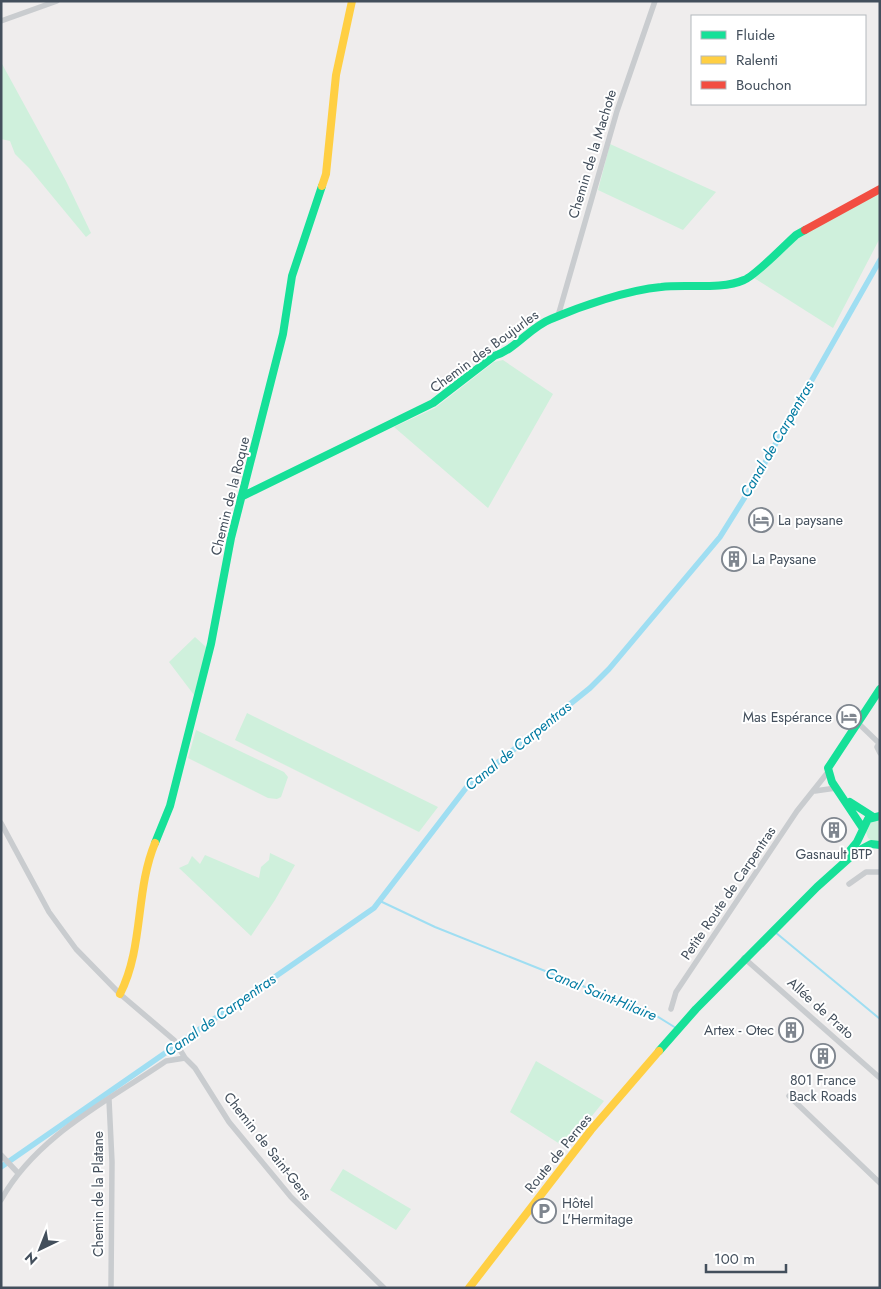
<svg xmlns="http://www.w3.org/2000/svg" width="881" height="1289" font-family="Jost,sans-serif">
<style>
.green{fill:#cff0dc}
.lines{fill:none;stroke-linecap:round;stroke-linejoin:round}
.stream{stroke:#9fdef2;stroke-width:2}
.canal{stroke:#9fdef2;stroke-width:5.5}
.street{stroke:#c9cccf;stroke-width:5.5}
.fast{stroke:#16e098;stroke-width:8}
.slow{stroke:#ffcf43;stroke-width:8}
.jam{stroke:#f24e42;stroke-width:8}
.labels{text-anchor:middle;stroke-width:4;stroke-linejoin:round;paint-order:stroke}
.street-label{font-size:14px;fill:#434f5c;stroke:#fff}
.poi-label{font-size:14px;fill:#434f5c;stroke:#fff;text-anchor:start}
.water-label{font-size:15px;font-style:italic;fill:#027ba2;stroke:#fff}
</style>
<rect width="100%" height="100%" fill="#efeded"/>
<path class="green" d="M1,62L66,181L91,233L86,237L29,168L15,154L10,141L1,139Z
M610,144L716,192L683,230L598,190Z
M880,191V238L833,328L754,278L794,239Z
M503,360L553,394L488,508L394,427L435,408L494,362Z
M195,637L206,647V653L194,695L169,662Z
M247,713L438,807L419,832L235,740Z
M196,730L284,772L288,777L281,797L277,799L268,798L188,758Z
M877,820H880V841H872L868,838L865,829L870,821Z
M270,853L295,865L275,900L251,936L179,868L188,864L192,856L200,864L205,855L259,878L261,867L269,860Z
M536,1061L604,1101L566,1148L510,1112Z
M343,1169L411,1209L396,1230L330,1190Z"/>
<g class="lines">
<path class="stream" d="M380,901L435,927L655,1015L676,1028
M775,932L880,1019"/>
<path class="canal" d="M1,1167L374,908L466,788L590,688L609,669L720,537L750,489L880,260"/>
<path class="street" d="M1,21L57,1
M558,316L617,111L655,1
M857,722L880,744
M880,742L877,747L880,753
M815,791L836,788
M1,823L49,912L76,949L120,994L174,1040L185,1058L195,1068L229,1122L291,1197L384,1288
M849,884L866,872H880
M744,958L880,1078
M671,1009L676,992L797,811L828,772
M789,1096L880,1183
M109,1100L112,1162L111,1288
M1,1155L18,1173
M1,1200C36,1136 108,1101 166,1061L185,1058"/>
<path class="fast" d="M241,497L433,403L494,356C515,350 530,327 551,319C581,306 628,290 661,287C685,284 722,290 744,280C755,276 786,244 796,235L805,230
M850,802L872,816
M862,827L832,782L828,768L880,689
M155,843L170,806L211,644L231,538L283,334L292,276L322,186
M847,854L857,842L868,819L880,816
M659,1051L696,1009L817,887L856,852L871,844L880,845"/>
<path class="slow" d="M322,186L326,174L336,75L352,1
M120,994C144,947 135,891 155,843
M469,1288L591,1130L659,1051"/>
<path class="jam" d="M805,230L880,189"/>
</g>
<defs>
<symbol id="hotel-ring" viewBox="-11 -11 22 22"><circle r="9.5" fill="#fff" stroke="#7f868f" stroke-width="1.5"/><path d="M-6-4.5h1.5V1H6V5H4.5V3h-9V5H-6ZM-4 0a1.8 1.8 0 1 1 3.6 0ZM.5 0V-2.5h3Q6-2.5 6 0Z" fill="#7f868f"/></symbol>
<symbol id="building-ring" viewBox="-11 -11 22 22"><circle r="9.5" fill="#fff" stroke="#7f868f" stroke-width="1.5"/><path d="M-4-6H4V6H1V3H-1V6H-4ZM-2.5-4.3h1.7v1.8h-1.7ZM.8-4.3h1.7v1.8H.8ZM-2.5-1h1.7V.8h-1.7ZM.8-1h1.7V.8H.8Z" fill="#7f868f"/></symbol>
<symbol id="parking-ring" viewBox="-11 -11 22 22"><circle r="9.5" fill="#fff" stroke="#7f868f" stroke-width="1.5"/><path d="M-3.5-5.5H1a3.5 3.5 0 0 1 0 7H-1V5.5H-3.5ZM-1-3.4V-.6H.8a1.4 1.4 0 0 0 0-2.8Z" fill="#7f868f"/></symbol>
</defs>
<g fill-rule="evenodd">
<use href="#hotel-ring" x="747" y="506" width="28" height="28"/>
<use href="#building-ring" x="720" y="545" width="28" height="28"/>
<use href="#hotel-ring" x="835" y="703" width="28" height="28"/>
<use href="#building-ring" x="820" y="816" width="28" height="28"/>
<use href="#building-ring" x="777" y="1016" width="28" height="28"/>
<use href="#building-ring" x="809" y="1042" width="28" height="28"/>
<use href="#parking-ring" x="530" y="1197" width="28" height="28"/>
</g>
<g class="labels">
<g class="street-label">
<text transform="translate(592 154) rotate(-73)" y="5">Chemin de la Machote</text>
<text transform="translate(484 351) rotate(-36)" y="5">Chemin des Boujurles</text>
<text transform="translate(230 496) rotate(-76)" y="5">Chemin de la Roque</text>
<text transform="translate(728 893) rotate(-56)" y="5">Petite Route de Carpentras</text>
<text transform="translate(821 1008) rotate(42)" y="5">Allée de Prato</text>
<text transform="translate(268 1146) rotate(52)" y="5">Chemin de Saint-Gens</text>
<text transform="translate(558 1153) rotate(-51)" y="5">Route de Pernes</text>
<text transform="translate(98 1194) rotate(-90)" y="5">Chemin de la Platane</text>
</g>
<g class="poi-label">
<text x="778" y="525">La paysane</text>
<text x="752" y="564">La Paysane</text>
<text x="832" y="722" text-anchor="end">Mas Espérance</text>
<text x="834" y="859" text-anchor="middle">Gasnault BTP</text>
<text x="774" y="1035" text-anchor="end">Artex - Otec</text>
<text x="823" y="1085" text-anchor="middle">801 France<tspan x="823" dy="16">Back Roads</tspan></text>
<text x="562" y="1208">Hôtel<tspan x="562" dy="16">L'Hermitage</tspan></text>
</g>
<g class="water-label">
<text transform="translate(777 439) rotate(-60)" y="5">Canal de Carpentras</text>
<text transform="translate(518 746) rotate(-39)" y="5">Canal de Carpentras</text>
<text transform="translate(601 994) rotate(22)" y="5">Canal Saint-Hilaire</text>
<text transform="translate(220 1015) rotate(-35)" y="5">Canal de Carpentras</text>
</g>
</g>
<rect width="881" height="1289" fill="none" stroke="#434f5c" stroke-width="5"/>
<rect x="691" y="15" width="175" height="90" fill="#ffffff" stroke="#b4b9be"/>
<rect x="701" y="31" width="25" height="8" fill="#16e098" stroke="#b4b9be"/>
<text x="736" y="40" font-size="15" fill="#434f5c">Fluide</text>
<rect x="701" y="56" width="25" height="8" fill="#ffcf43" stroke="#b4b9be"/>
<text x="736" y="65" font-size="15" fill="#434f5c">Ralenti</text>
<rect x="701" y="81" width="25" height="8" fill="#f24e42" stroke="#b4b9be"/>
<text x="736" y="90" font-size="15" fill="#434f5c">Bouchon</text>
<g transform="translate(40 1249) rotate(223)" stroke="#ffffff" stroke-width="4" paint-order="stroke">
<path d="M0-4L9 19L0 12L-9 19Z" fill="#434f5c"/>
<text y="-8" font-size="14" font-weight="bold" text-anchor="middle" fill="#434f5c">N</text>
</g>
<path d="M706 1264v8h80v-8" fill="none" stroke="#434f5c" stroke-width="2.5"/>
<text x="714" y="1264" font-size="15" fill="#434f5c" stroke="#ffffff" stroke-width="4" paint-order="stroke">100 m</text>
</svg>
